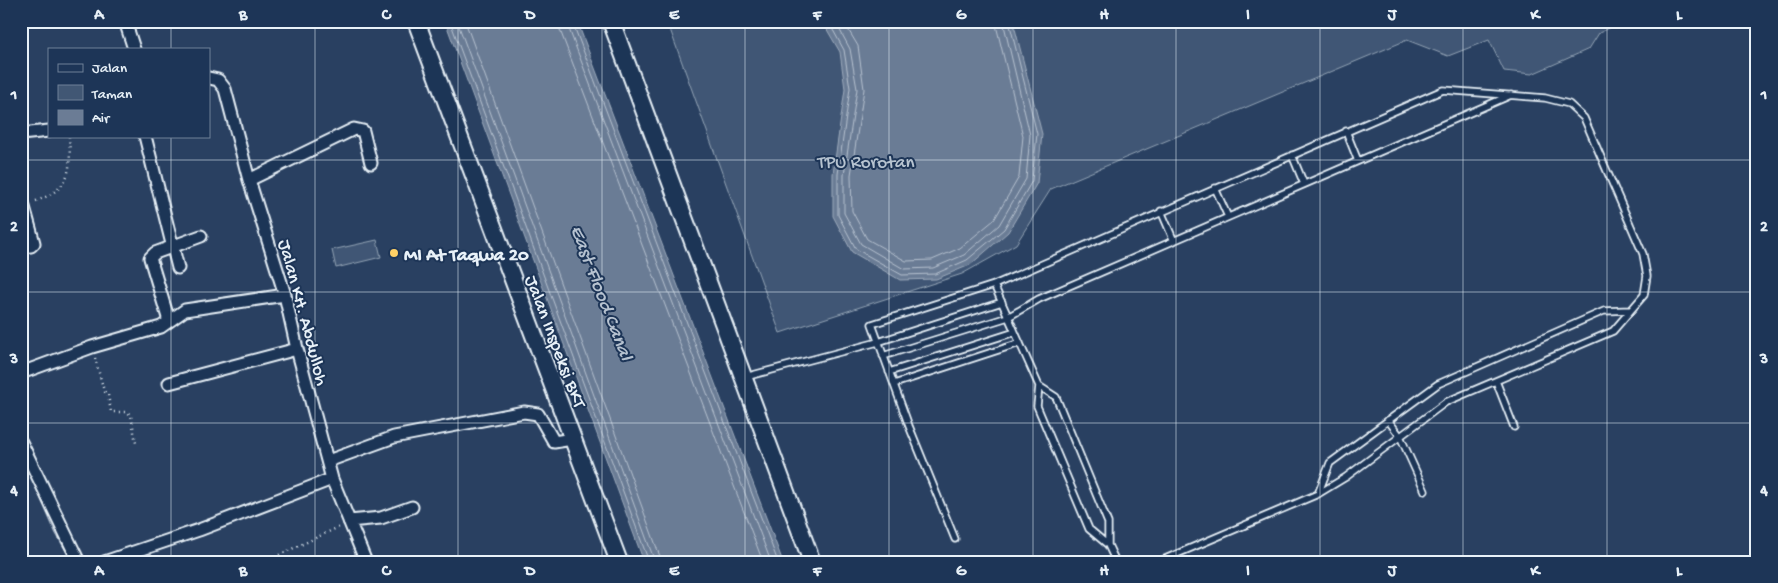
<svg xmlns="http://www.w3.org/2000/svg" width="1778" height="583" font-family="'Gochi Hand',sans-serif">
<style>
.green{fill:#415774;stroke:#94a4b6}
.water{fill:#6b7c95;stroke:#9dabbd}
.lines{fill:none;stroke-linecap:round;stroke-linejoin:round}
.shore{stroke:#b6c2d0;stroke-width:1}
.stream{stroke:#9dabbd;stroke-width:4.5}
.lane-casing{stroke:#e8f1f8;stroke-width:9}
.street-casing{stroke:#e8f1f8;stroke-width:15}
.secondary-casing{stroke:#e8f1f8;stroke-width:20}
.path{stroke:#e8f1f8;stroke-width:2.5;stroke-dasharray:1 4;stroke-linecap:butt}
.lane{stroke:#1d3557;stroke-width:5.5}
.street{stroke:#1d3557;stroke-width:11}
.secondary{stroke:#1d3557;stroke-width:16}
.grid{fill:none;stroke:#e8f1f8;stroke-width:1;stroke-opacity:0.55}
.poi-dot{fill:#ffd166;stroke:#1d3557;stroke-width:2}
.labels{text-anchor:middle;stroke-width:4;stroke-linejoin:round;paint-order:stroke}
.park-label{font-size:19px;fill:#b6c3d0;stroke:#1d3557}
.poi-label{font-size:19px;font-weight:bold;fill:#e8f1f8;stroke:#1d3557;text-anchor:start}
.street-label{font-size:19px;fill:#e8f1f8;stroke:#1d3557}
.water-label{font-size:20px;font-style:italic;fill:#b6c2d0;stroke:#1d3557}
.neatline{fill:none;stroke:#e8f1f8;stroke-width:2}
.grid-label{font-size:16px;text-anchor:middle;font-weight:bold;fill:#e8f1f8}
</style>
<rect width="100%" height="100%" fill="#294061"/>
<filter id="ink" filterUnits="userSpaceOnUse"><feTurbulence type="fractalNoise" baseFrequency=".02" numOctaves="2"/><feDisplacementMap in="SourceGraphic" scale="10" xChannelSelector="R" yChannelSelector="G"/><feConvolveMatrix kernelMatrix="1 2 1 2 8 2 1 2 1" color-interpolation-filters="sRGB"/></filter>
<g filter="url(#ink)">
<path class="green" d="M667,21H1624L1599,33L1589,49L1532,74L1504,71L1489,40L1448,56L1407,40L1051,189L1016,244L962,274L780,333Z
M377,240L381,257L336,268L332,250Z"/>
<path class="water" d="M445,21H577L783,562H644Z
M822,21H1013L1042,134L1037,183L1008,232L970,265L936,279L900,280L852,252L833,216V174L845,89L840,52Z"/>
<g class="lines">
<path class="shore" d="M450,21L649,562
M457,21L655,562
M465,21L662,562
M558,21L560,30L763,562
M566,21L771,562
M572,21L778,562
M828,21L844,50L850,88L838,174V215L856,249L902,275L935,274L967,260L1004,229L1032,181L1037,134L1009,21
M835,21L850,49L857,89L844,175V213L861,244L904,269L933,268L964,255L999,225L1026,179L1030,135L1003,21
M843,21L858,46L864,89L851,175L852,211L867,239L906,261L932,260L960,248L994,220L1019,177L1023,136L995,21"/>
<path class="stream" d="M40,493L57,532L68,551"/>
<defs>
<path id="lane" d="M1346,131L1358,161
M1292,155L1304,184
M1215,188L1228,217
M1161,211L1174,241
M994,285L1039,386L1037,406L1089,529L1108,545
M883,356L1008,317L1039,299L1511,95
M889,372L1015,332
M745,377L878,342L1002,302
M1496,381L1514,427
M894,384L1020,343
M1039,386L1056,397L1108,523V545L1116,562
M1388,420L1400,436L1425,491
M1318,494L1330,463L1438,384L1604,311L1630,310
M955,539L909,426L872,324L994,285L1443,90L1545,98L1569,104L1584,118L1643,254L1647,276L1644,295L1613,331L1446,402L1346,477L1318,494L1158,562"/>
<path id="street" d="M125,21L134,49
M209,78L218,80L225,89L249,180L285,295L297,349L332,479L366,562
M21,134L49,131
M145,136L178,268
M249,180L354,129L363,131L371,163
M21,196L34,243L31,246L21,247
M169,321L150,258L155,253L201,236
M21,373L92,347L161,327L185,310L285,295
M169,383L297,349
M21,442L79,562
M328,461L394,437L524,412L538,414L554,442L572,439
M349,521L381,518L412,507
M104,562L199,530L332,479"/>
<path id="secondary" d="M416,21L619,562
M611,21L812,562"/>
</defs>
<use href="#lane" class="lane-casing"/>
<use href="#street" class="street-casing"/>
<use href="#secondary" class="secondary-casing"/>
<path class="path" d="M36,201C72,188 71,170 69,136
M95,358L104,391L108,395L111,412H127L131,415L136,443
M279,555L339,527
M934,561V562"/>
<use href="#lane" class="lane"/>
<use href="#street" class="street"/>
<use href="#secondary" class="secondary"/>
</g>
</g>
<path class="grid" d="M171,21V49M315,21V562M458,21V562M602,21V562M745,21V562M889,21V562M1033,21V562M1176,21V562M1320,21V562M1463,21V562M1607,21V562M171,136V562M21,160H1757M21,292H1757M21,423H1757"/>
<circle class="poi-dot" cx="394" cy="253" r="5"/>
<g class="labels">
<g class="park-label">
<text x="866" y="167">TPU Rorotan</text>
</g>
<g class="poi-label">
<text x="404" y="260">MI At Taqwa 20</text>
</g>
<g class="street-label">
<text transform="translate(305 312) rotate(75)" y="7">Jalan KH. Abdulloh</text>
<text transform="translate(557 341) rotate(69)" y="7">Jalan Inspeksi BKT</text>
</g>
<g class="water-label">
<text transform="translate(603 292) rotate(69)" y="7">East Flood Canal</text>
</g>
</g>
<rect width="1778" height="583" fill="none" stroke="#1d3557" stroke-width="55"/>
<rect x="48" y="48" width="162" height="90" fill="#1d3557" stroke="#6e8097"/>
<rect x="58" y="64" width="25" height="8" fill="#1d3557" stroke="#6e8097"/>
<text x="92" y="72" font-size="15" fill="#e8f1f8">Jalan</text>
<rect x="58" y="85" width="25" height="15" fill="#415774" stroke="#6e8097"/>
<text x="92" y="98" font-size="15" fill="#e8f1f8">Taman</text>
<rect x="58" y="110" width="25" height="15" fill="#6b7c95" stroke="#6e8097"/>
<text x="92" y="122" font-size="15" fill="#e8f1f8">Air</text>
<rect x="28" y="28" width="1722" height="528" class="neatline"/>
<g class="grid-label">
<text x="99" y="19">A</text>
<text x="243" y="19">B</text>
<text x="386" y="19">C</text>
<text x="530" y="19">D</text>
<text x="674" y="19">E</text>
<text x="817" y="19">F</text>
<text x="961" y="19">G</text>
<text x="1104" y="19">H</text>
<text x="1248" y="19">I</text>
<text x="1392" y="19">J</text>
<text x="1535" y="19">K</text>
<text x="1679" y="19">L</text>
<text x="14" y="99">1</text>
<text x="1764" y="99">1</text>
<text x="14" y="231">2</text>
<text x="1764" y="231">2</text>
<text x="14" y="363">3</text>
<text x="1764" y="363">3</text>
<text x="14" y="495">4</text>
<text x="1764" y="495">4</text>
<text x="99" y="575">A</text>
<text x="243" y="575">B</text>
<text x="386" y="575">C</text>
<text x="530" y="575">D</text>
<text x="674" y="575">E</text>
<text x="817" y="575">F</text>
<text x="961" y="575">G</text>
<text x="1104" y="575">H</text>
<text x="1248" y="575">I</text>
<text x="1392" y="575">J</text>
<text x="1535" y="575">K</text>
<text x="1679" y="575">L</text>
</g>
</svg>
